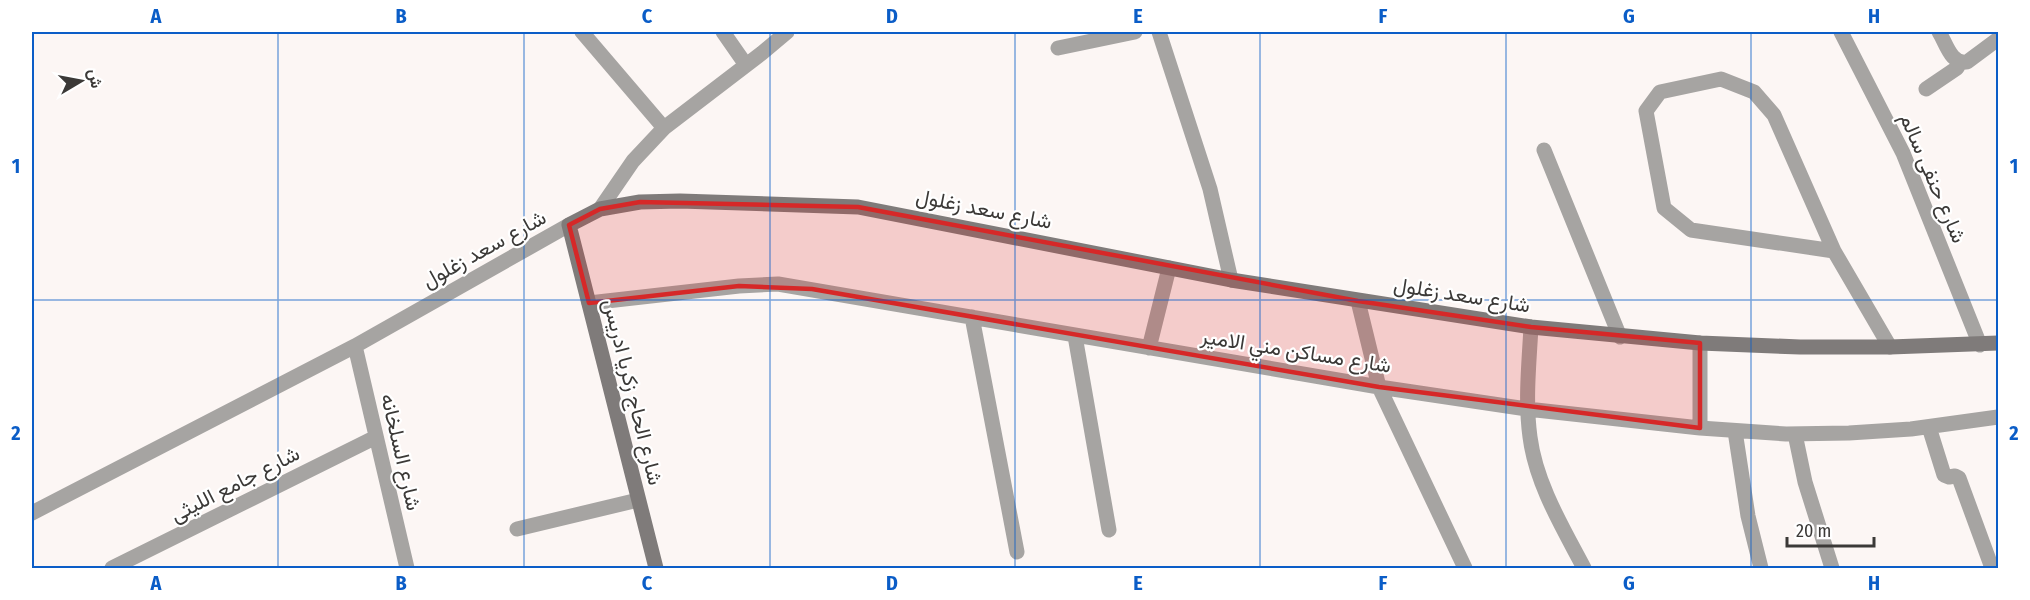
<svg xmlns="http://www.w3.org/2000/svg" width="2030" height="600" font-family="'Fira Sans Condensed',Vazirmatn,sans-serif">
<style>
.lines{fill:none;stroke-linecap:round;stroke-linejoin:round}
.lane{stroke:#a6a4a2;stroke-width:15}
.street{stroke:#a6a4a2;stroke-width:15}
.secondary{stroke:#7f7b7a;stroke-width:15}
.marked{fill:#d62828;fill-opacity:0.2;stroke:#d62828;stroke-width:4.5;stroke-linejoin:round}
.grid{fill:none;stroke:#0b5dc7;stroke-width:1.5;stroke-opacity:0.55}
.labels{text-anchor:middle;stroke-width:4.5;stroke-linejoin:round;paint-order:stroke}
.street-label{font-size:21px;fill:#3b3937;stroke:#fff}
.neatline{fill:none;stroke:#0b5dc7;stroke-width:2}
.grid-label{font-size:20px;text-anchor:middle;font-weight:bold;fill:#0b5dc7}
</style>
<rect width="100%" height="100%" fill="#fcf6f4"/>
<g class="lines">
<path class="lane" d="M1834,251L1691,230L1664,208L1646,111L1660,92L1721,79L1754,92L1774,115L1834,251L1890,347"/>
<path class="street" d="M582,32L664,128
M723,32L746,65
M1159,32L1210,189L1231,280
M1841,32L1903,153L1980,345
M1939,32C1946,43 1951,65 1967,62L1998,39
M1058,48L1135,32
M1926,89L1957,68L1960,63
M1544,150L1620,337
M600,209L633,161L664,128L762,53L787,32
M1358,301L1379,387L1465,568
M589,303L739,286L778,284L1379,387L1527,409L1700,428L1786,434L1849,433L1911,429L1998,417
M972,317L1017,552
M1531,327C1529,364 1525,401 1530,437C1536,484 1563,528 1584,568
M1075,336L1109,530
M355,346L407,568
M1149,348L1169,268
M1929,427L1944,475L1949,477L1955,476L1959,478L1992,568
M1700,428V343
M1735,431L1748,516L1761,568
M1795,434L1805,482L1832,568
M32,513L355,346L569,225
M517,529L638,500
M112,568L376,437"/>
<path class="secondary" d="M656,568L569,225L600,209L640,202L680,201L858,207L1231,280L1531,327L1700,343L1800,347H1890L1998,343"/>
</g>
<path class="marked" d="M640,202L858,207L1358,301L1531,327L1700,343V428L1379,387L812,289L739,286L589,303L569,225L600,209Z"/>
<path class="grid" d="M278,32V568M524,32V568M770,32V568M1015,32V568M1260,32V568M1506,32V568M1751,32V568M32,300H1998"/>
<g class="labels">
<g class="street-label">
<text transform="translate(1933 178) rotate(67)" y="7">شارع حنفى سالم</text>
<text transform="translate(984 209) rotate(11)" y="7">شارع سعد زغلول</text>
<text transform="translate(484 249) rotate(-29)" y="7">شارع سعد زغلول</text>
<text transform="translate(1462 295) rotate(9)" y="7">شارع سعد زغلول</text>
<text transform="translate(1296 351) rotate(9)" y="7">شارع مساكن مني الامير</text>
<text transform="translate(633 392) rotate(76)" y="7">شارع الحاج زكريا ادريس</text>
<text transform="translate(401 452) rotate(77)" y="7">شارع السلخانه</text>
<text transform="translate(235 484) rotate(-27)" y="7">شارع جامع الليثى</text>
</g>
</g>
<rect width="2030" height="600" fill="none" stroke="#ffffff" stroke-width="66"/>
<g transform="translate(81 81) rotate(80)" stroke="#ffffff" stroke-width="4.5" paint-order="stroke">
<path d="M0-4.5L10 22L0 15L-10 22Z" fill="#3b3937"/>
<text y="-9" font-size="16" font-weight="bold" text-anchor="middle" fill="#3b3937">ش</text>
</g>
<path d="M1787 537v9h87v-9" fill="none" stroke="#3b3937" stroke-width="3"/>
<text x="1796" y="537" font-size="18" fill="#3b3937" stroke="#ffffff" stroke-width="4.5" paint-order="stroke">20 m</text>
<rect x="33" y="33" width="1964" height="534" class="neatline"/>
<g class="grid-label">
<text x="156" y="23">A</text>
<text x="401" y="23">B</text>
<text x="647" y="23">C</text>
<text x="892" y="23">D</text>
<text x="1138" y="23">E</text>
<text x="1383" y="23">F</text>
<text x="1629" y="23">G</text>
<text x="1874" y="23">H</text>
<text x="16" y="173">1</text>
<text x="2014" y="173">1</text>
<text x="16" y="440">2</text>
<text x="2014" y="440">2</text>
<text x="156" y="590">A</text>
<text x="401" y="590">B</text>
<text x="647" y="590">C</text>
<text x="892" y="590">D</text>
<text x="1138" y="590">E</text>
<text x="1383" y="590">F</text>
<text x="1629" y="590">G</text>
<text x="1874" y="590">H</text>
</g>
</svg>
